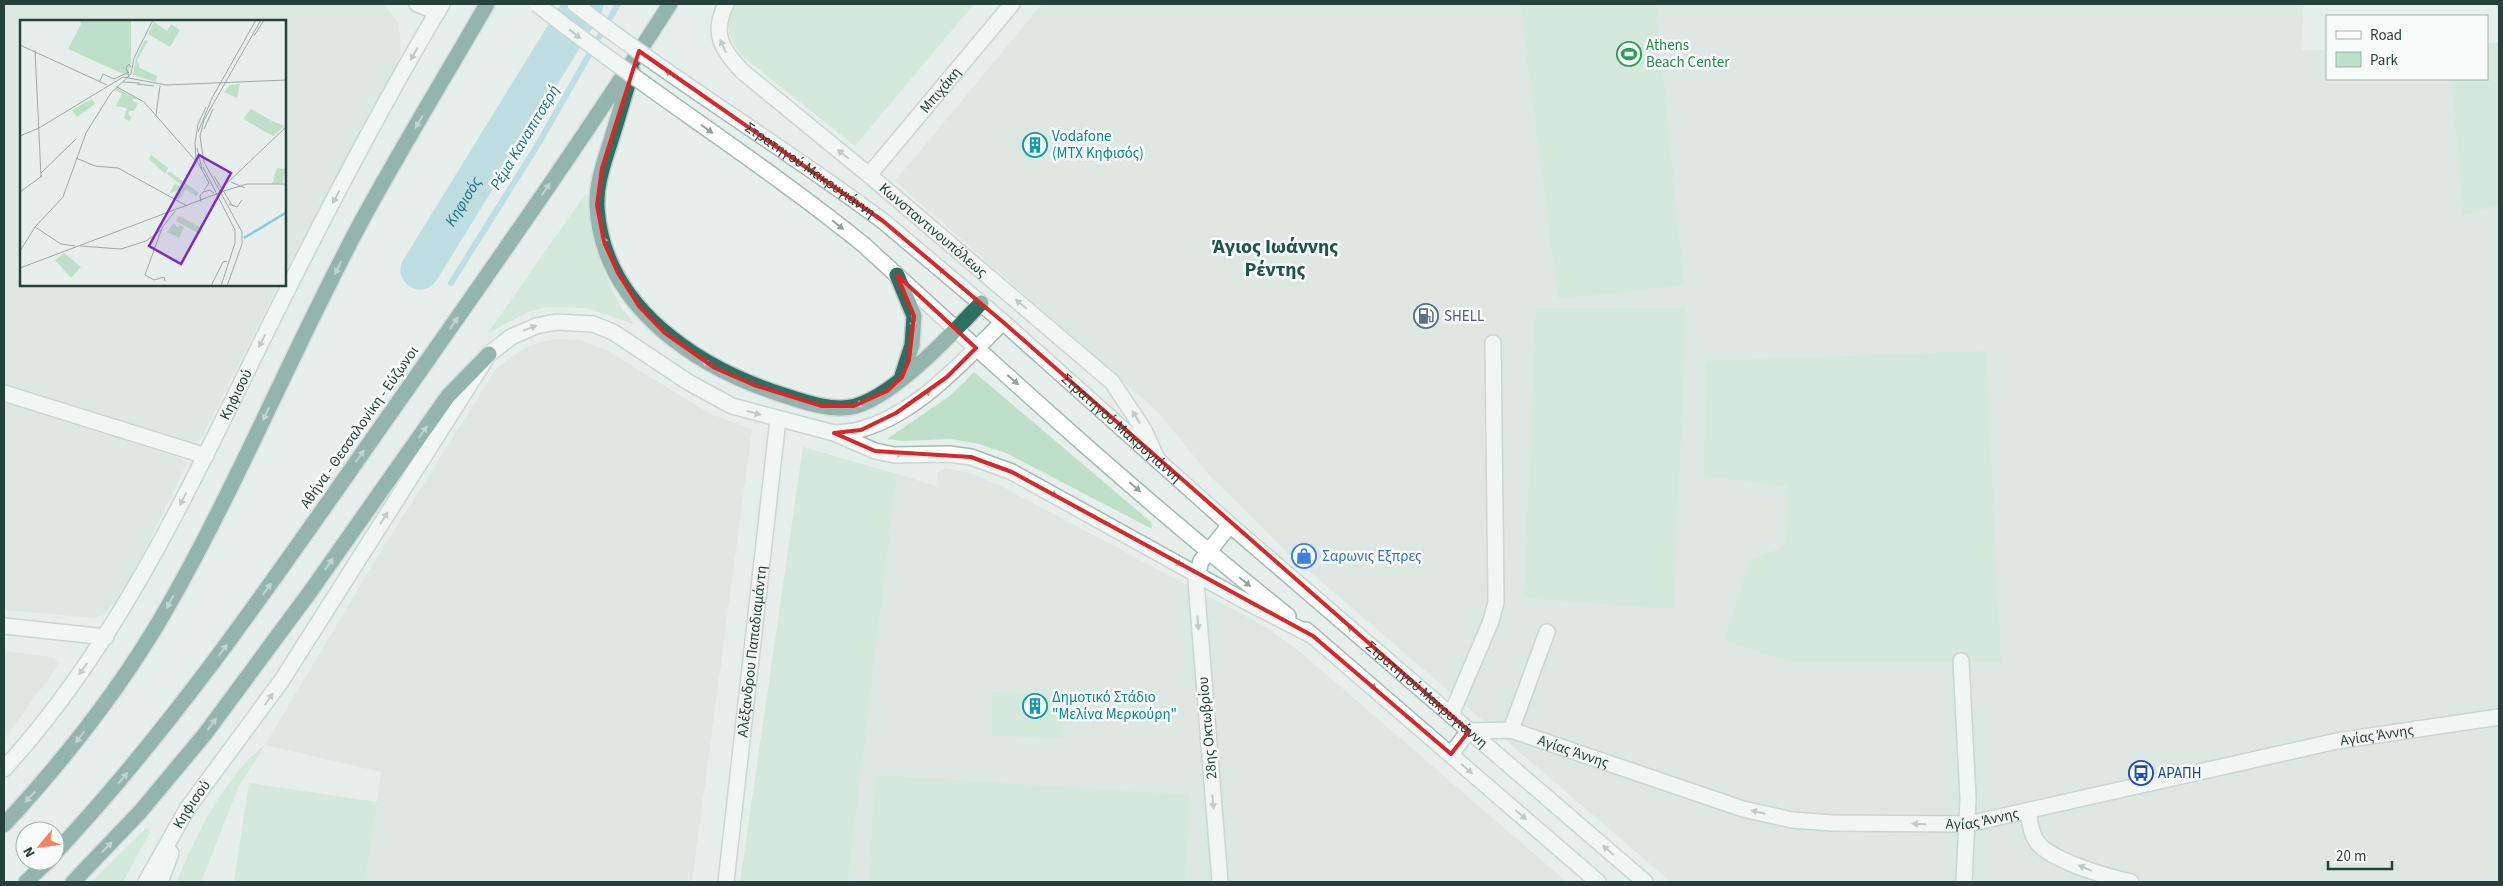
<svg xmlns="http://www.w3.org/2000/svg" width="2503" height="886" font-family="'Source Sans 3',sans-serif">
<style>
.built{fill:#d4dfda}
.green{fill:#bfe0c8}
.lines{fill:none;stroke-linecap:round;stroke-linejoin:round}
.stream{stroke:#8ec9d4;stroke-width:6}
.river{stroke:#8ec9d4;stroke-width:39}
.street-casing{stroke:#a8b8b2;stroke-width:18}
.secondary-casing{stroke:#a4bbb3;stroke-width:18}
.highway-casing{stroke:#c2cac8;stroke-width:18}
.street{stroke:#fff;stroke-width:15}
.secondary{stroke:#fff;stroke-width:15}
.highway{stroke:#2f6f62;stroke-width:15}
.secondary-bridge-casing{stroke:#a4bbb3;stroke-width:18;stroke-linecap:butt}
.secondary-bridge{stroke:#fff;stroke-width:15}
.oneway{fill:#92a09c}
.oneway2{fill:#93b5ae}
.marked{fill:none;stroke:#d62828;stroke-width:4;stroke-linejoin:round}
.labels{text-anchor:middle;stroke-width:5;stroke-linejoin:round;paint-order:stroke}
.leisure-label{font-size:15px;fill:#27864d;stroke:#f7fbf9;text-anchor:start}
.street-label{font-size:15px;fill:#24423a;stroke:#f7fbf9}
.culture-label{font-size:15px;fill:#0d838f;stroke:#f7fbf9;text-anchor:start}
.service-label{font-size:15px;fill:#4e5e75;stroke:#f7fbf9;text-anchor:start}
.shop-label{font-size:15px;fill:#366cbe;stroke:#f7fbf9;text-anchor:start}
.transit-label{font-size:15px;fill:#164399;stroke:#f7fbf9;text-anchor:start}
.water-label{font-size:16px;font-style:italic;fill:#1c6f80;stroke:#f7fbf9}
.district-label{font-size:20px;font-weight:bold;fill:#1f5548;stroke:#f7fbf9}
.inset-river{fill:none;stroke:#8ec9d4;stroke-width:2.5}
.inset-road{fill:none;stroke:#98aaa4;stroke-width:1}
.view{fill:#7b2cbf;fill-opacity:0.15;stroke:#7b2cbf;stroke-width:2.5}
.inset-edge{fill:none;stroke:#24423a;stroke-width:2.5}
</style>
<rect width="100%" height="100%" fill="#e6efeb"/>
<path class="built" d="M4,4H384L399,24L401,50L398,63L285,273V21H21V285H279L201,439L196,442L185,441L4,386Z
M1042,4H2304L2301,50H2327V79H2451L2463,214L2499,205V882H1671L1287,552L1210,476L1159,413L895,181Z
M557,339L581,340L608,351L707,412L752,430L692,882H365L381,772L265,745L379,554L496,369L520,351L537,343Z
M4,400L180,458L187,463L144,552L120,596L104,615L93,618L4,610Z
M944,468L971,473L1001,486L1266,627L1299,651L1567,882H848L897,474L936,486L938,472Z
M4,651L53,657L60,663L4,739Z"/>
<path class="green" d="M734,4H974L855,146L742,56C730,39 722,23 734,4Z
M1520,4H1656L1684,285L1558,299Z
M2499,42V205L2463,215L2451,79H2487V43Z
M586,193L588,197C591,239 600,268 620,305C624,312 631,317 633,324L587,308L546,307L528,312L488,333Z
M1536,308H1686L1674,609L1524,598Z
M1986,351L2001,661H1788L1724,640L1750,560L1785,546L1788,486L1704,476L1706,361Z
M974,372L1151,522L1152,529L1008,454L979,444L951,439L903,441L887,439L951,395Z
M803,447L897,474L848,882H740Z
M992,692L1063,694L1062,738L992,736Z
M265,745L238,788L201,882H177C195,836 225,776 265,745Z
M875,775L1190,795L1185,882H869Z
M249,783L377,802L365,882H234Z
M149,828L150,832L123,882H91L145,829Z"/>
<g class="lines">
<path class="stream" d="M451,283L537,146L618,4"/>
<path class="river" id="s1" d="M420,270L584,4"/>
<defs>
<g id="street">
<path id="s2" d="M726,4C711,34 722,50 743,72L869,175L1112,382L1144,430L1158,461"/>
<path id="s3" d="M869,175L1012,4"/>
<path d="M4,393L206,456"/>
<path d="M4,626L106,637"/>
<path d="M1961,661L1968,798L1964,882"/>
<path d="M1451,715L1491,621L1496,602L1493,343"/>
<path d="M1511,730L1547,632"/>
<path id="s4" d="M726,882L778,419"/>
</g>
<g id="secondary">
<path d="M417,4L438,12"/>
<path id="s5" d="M883,221L1003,322L1230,525L1645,882"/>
<path d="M864,245C1002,372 1141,499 1288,616"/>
<path d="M835,433C844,432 854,432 862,429C918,413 963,361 1003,322"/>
<path d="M1306,630L1598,882"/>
<path id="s6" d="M1469,731L1511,730L1743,809L1792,820L1833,823L1968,824L2337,741L2499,717"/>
<path d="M1451,754L1469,731"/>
<path id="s7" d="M4,769C114,649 183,501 254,357C313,237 374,118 442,4"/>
<path d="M2028,812C2030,822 2031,834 2037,842C2051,861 2108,877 2131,882"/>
<path id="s8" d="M146,882L187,809L282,680L489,354L511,337L536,326L556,322L593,324L613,332L688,382L732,406L834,433L875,451L894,455L949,454L971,457L1012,472L1241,599L1313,636"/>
<path d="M160,882L171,853"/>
<path d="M1220,882L1196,581L1201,561L1230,525"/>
</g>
<path id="highway" d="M632,71C625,93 619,115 612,137C605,160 596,182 597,207C603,308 699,369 786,396C807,403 834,412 856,406C896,394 952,334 981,303
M897,275L914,316L912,345L902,376
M4,825C64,760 118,692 163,615C236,489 291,353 360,224C400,150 445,77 487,4
M55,853C172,728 268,588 366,448C469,301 573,155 670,4
M26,882L48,861
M73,882L140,812L205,734L310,592L448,396L489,354"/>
</defs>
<use href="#street" class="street-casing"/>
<use href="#secondary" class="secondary-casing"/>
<use href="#highway" class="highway-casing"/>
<use href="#street" class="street"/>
<use href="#secondary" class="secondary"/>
<use href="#highway" class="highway"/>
<defs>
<g id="secondary-bridge">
<path d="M537,4C643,88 759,160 864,245"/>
<path id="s9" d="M575,4C674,81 782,146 883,221"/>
</g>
</defs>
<use href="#secondary-bridge" class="secondary-bridge-casing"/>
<use href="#secondary-bridge" class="secondary-bridge"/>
</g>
<defs><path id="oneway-solid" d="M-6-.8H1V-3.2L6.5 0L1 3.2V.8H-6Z" transform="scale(1.25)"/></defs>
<g class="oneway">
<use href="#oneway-solid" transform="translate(575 34) rotate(38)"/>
<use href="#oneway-solid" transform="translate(723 46) rotate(-114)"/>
<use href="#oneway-solid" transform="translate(414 54) rotate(119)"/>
<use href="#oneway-solid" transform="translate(671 74) rotate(-146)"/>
<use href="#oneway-solid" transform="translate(707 129) rotate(35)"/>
<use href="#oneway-solid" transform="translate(843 154) rotate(-141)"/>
<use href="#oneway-solid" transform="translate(336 197) rotate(118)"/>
<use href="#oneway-solid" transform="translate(838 225) rotate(39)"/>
<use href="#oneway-solid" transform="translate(944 272) rotate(-140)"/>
<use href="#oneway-solid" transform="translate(1021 304) rotate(-140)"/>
<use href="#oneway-solid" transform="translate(530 328) rotate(-20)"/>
<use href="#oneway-solid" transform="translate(262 341) rotate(117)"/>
<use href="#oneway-solid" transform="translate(1013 380) rotate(41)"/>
<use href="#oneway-solid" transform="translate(925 394) rotate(-36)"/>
<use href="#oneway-solid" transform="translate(754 413) rotate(15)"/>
<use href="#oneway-solid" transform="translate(1136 417) rotate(-122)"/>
<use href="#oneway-solid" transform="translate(896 454) rotate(4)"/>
<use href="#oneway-solid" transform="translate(1135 487) rotate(41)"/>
<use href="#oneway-solid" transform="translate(1051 493) rotate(28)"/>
<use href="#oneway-solid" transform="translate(183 499) rotate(118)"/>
<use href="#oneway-solid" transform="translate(384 518) rotate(-57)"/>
<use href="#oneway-solid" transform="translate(1176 562) rotate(31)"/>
<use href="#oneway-solid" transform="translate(1245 582) rotate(39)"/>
<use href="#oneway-solid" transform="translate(1198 623) rotate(86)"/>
<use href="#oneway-solid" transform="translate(1353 630) rotate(-139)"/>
<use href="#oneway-solid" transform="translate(83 669) rotate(126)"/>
<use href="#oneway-solid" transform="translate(1371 685) rotate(40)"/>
<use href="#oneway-solid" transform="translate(269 699) rotate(-55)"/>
<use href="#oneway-solid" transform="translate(1467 769) rotate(41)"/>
<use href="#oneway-solid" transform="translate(1213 802) rotate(85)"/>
<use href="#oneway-solid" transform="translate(1758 812) rotate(-167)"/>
<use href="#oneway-solid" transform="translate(1521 815) rotate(41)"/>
<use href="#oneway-solid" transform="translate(1919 824) rotate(-179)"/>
<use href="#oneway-solid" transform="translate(1608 850) rotate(-139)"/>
<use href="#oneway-solid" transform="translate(2085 868) rotate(-157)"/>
</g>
<g class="oneway2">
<use href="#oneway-solid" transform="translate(419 122) rotate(120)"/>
<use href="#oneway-solid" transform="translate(546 189) rotate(-56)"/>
<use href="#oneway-solid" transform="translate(605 243) rotate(-108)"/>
<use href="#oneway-solid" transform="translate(338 268) rotate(116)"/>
<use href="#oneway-solid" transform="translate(913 321) rotate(84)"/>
<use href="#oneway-solid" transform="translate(454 323) rotate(-55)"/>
<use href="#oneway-solid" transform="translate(708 364) rotate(-149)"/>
<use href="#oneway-solid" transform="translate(862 403) rotate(160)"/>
<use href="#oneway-solid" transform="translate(266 414) rotate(116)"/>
<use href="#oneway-solid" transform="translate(423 432) rotate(-55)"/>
<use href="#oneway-solid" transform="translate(360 456) rotate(-55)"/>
<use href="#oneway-solid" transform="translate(329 564) rotate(-55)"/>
<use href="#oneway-solid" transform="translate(267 589) rotate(-55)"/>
<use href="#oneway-solid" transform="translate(170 602) rotate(118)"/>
<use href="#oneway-solid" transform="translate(223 650) rotate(-54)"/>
<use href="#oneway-solid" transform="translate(212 724) rotate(-54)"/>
<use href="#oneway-solid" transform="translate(80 737) rotate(127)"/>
<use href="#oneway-solid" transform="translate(123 778) rotate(-50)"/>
<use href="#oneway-solid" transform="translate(30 797) rotate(133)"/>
<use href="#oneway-solid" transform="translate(107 847) rotate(-46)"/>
</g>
<path d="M0 0H2503V886H0ZM639,51L883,221L1003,322L1469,731L1451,754L1313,636L1012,472L971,457L875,451L834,433L861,430L896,413L947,377L976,348L897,275L914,316L909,360L902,377L887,391L854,406H822L754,385L715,368L665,333L639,306L618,273L604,242L597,205L602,168Z" fill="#e6efeb" fill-opacity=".55" fill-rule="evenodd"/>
<path class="marked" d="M639,51L883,221L1003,322L1469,731L1451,754L1313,636L1012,472L971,457L875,451L834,433L861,430L896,413L947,377L976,348L897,275L914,316L909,360L902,377L887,391L854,406H822L754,385L715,368L665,333L639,306L618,273L604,242L597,205L602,168Z"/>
<defs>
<symbol id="stadium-ring" viewBox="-11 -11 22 22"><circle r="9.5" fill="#f7fbf9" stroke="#2e9e5b" stroke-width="1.5"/><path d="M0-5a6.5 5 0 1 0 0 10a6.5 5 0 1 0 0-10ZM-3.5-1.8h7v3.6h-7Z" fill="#2e9e5b"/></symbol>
<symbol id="building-ring" viewBox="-11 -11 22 22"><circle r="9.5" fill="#f7fbf9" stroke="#0f9aa8" stroke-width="1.5"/><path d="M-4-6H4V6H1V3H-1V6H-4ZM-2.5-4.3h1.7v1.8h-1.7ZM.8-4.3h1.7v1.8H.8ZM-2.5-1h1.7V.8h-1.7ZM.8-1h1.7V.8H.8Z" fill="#0f9aa8"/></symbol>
<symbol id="fuel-ring" viewBox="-11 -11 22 22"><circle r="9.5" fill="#f7fbf9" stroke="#5c6f8a" stroke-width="1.5"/><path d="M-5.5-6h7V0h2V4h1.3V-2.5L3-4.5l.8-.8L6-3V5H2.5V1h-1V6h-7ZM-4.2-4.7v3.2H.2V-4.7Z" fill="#5c6f8a"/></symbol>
<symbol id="shop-ring" viewBox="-11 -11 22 22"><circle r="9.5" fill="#f7fbf9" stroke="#3f7fe0" stroke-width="1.5"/><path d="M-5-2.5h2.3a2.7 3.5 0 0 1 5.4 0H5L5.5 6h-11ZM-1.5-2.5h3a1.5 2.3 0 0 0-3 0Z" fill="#3f7fe0"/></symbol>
<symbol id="bus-ring" viewBox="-11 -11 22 22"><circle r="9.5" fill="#f7fbf9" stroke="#1a4fb4" stroke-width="1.5"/><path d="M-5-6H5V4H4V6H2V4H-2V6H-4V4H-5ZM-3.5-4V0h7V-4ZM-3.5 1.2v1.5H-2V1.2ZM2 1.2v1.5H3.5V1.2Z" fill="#1a4fb4"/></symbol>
</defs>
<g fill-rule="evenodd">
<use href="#stadium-ring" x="1615" y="40" width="28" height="28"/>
<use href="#building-ring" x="1021" y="131" width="28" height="28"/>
<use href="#fuel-ring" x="1412" y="302" width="28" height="28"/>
<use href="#shop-ring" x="1290" y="542" width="28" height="28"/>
<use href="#building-ring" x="1021" y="692" width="28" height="28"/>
<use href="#bus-ring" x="2127" y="759" width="28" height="28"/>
</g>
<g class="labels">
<g class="leisure-label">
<text x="1646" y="50">Athens<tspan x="1646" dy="17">Beach Center</tspan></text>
</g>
<g class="street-label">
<text dy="5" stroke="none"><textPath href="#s3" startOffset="111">Μπιχάκη</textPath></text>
<text dy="5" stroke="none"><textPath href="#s9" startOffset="288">Στρατηγού Μακρυγιάννη</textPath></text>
<text dy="5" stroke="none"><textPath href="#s2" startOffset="324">Κωνσταντινουπόλεως</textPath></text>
<text dy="5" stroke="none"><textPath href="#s7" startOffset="442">Κηφισού</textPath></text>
<text transform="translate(359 427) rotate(-55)" y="5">Αθήνα - Θεσσαλονίκη - Εύζωνοι</text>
<text dy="5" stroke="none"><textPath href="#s5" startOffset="316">Στρατηγού Μακρυγιάννη</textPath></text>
<text dy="5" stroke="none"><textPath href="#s4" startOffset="232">Αλέξανδρου Παπαδιαμάντη</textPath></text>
<text dy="5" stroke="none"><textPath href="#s5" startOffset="721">Στρατηγού Μακρυγιάννη</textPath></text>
<text transform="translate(1207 728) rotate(-95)" y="5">28ης Οκτωβρίου</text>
<text dy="5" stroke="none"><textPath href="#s6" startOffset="932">Αγίας Άννης</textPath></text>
<text dy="5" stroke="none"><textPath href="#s6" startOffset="108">Αγίας Άννης</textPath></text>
<text dy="5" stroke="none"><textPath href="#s8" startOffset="90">Κηφισού</textPath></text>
<text dy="5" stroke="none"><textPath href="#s6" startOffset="528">Αγίας Άννης</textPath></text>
</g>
<g class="culture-label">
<text x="1052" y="141">Vodafone<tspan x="1052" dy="17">(MTX Κηφισός)</tspan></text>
<text x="1052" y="702">Δημοτικό Στάδιο<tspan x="1052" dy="17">"Μελίνα Μερκούρη"</tspan></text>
</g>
<g class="service-label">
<text x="1444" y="321">SHELL</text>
</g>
<g class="shop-label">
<text x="1322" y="561">Σαρωνις Εξπρες</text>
</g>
<g class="transit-label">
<text x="2158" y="778">ΑΡΑΠΗ</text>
</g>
<g class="water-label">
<text transform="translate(524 137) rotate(-59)" y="6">Ρέμα Καναπιτσερή</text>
<text dy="6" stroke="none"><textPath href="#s1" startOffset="81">Κηφισός</textPath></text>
</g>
<g class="district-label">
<text x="1275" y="253">Άγιος Ιωάννης<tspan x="1275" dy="23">Ρέντης</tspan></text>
</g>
</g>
<g transform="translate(20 20)">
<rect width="266" height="266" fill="#e6efeb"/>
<path d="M60,0H111V41L108,56L48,29L61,4ZM134,2L147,11L151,4L160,10L150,27L128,14ZM125,20L128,21L117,40L120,48L137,56L136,62L113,55L116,38ZM220,64L217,78L204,72L210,65ZM97,68L121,81L114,79L112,81L118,83L114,91H109L108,95L112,97L109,101L104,98L107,88L96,86L102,74L95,70ZM72,79L75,84L57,97L52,90ZM231,89L254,102L265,106L253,116L223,99ZM131,135L148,148L145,154L129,139ZM257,148L265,149L263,163L252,164ZM149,151L179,173L176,176L166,169L159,180L153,177L157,171L150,173L154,164L164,167L147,154ZM159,196L182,208L180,214L156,201ZM154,203L158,208L160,205L164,207L159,218L147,212ZM44,233L61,247L51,258L35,240Z" fill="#bfe0c8"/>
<path class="inset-river" d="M224,218L267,192"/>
<path class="inset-road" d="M234,16L244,0M0,25L87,65M15,30L21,157M109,56L106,48L109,44L111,47M80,61L83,54L94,59L109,52M103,62L120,63M117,64L134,66M97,67L124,82L175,140M192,78L236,0M136,95L140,66M184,109L193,89M178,112L192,78M0,116L19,108L103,57L146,65L267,60M177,128L182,149M56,138L75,146L98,148L167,186M183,147L215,210V223L201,266M21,153L56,119M194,156L212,185M211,162L225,168M202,168L267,106M184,170L189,163L176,139L175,123L178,104L186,87M0,172L22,156M181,182L180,176L183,172L190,170L194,173M209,184L217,187L222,180M15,207L41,224L55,226M60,226L101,229L126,221L141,210M0,231L15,207L43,177L66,113L91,73L111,54L114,38L133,0M0,248L207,170L227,164H267M145,261L144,257L134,260L125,255L142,208L155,191M191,266L203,242L207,241M207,266L222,224V212L184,142L180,116L184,100L241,0"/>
<path class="view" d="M179,135L211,153L161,244L129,226Z"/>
<rect width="266" height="266" class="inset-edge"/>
</g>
<rect width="2503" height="886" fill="none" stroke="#24423a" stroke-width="10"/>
<rect x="2326" y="15" width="162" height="65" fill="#f7fbf9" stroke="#a3b1ad"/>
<rect x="2336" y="31" width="25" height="8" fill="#ffffff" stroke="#a3b1ad"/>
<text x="2370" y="40" font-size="15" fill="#24423a">Road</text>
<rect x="2336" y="52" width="25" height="15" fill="#bfe0c8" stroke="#a3b1ad"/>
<text x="2370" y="65" font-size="15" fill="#24423a">Park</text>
<g transform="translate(40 846) rotate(241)"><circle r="24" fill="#f7fbf9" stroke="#a3b1ad"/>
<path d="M0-4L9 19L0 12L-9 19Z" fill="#f4845f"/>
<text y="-8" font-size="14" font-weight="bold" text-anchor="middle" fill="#24423a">N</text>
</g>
<path d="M2328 861v8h64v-8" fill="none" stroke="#24423a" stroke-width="2.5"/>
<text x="2336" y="861" font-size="15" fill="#24423a" stroke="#f7fbf9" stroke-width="4" paint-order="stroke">20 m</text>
</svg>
